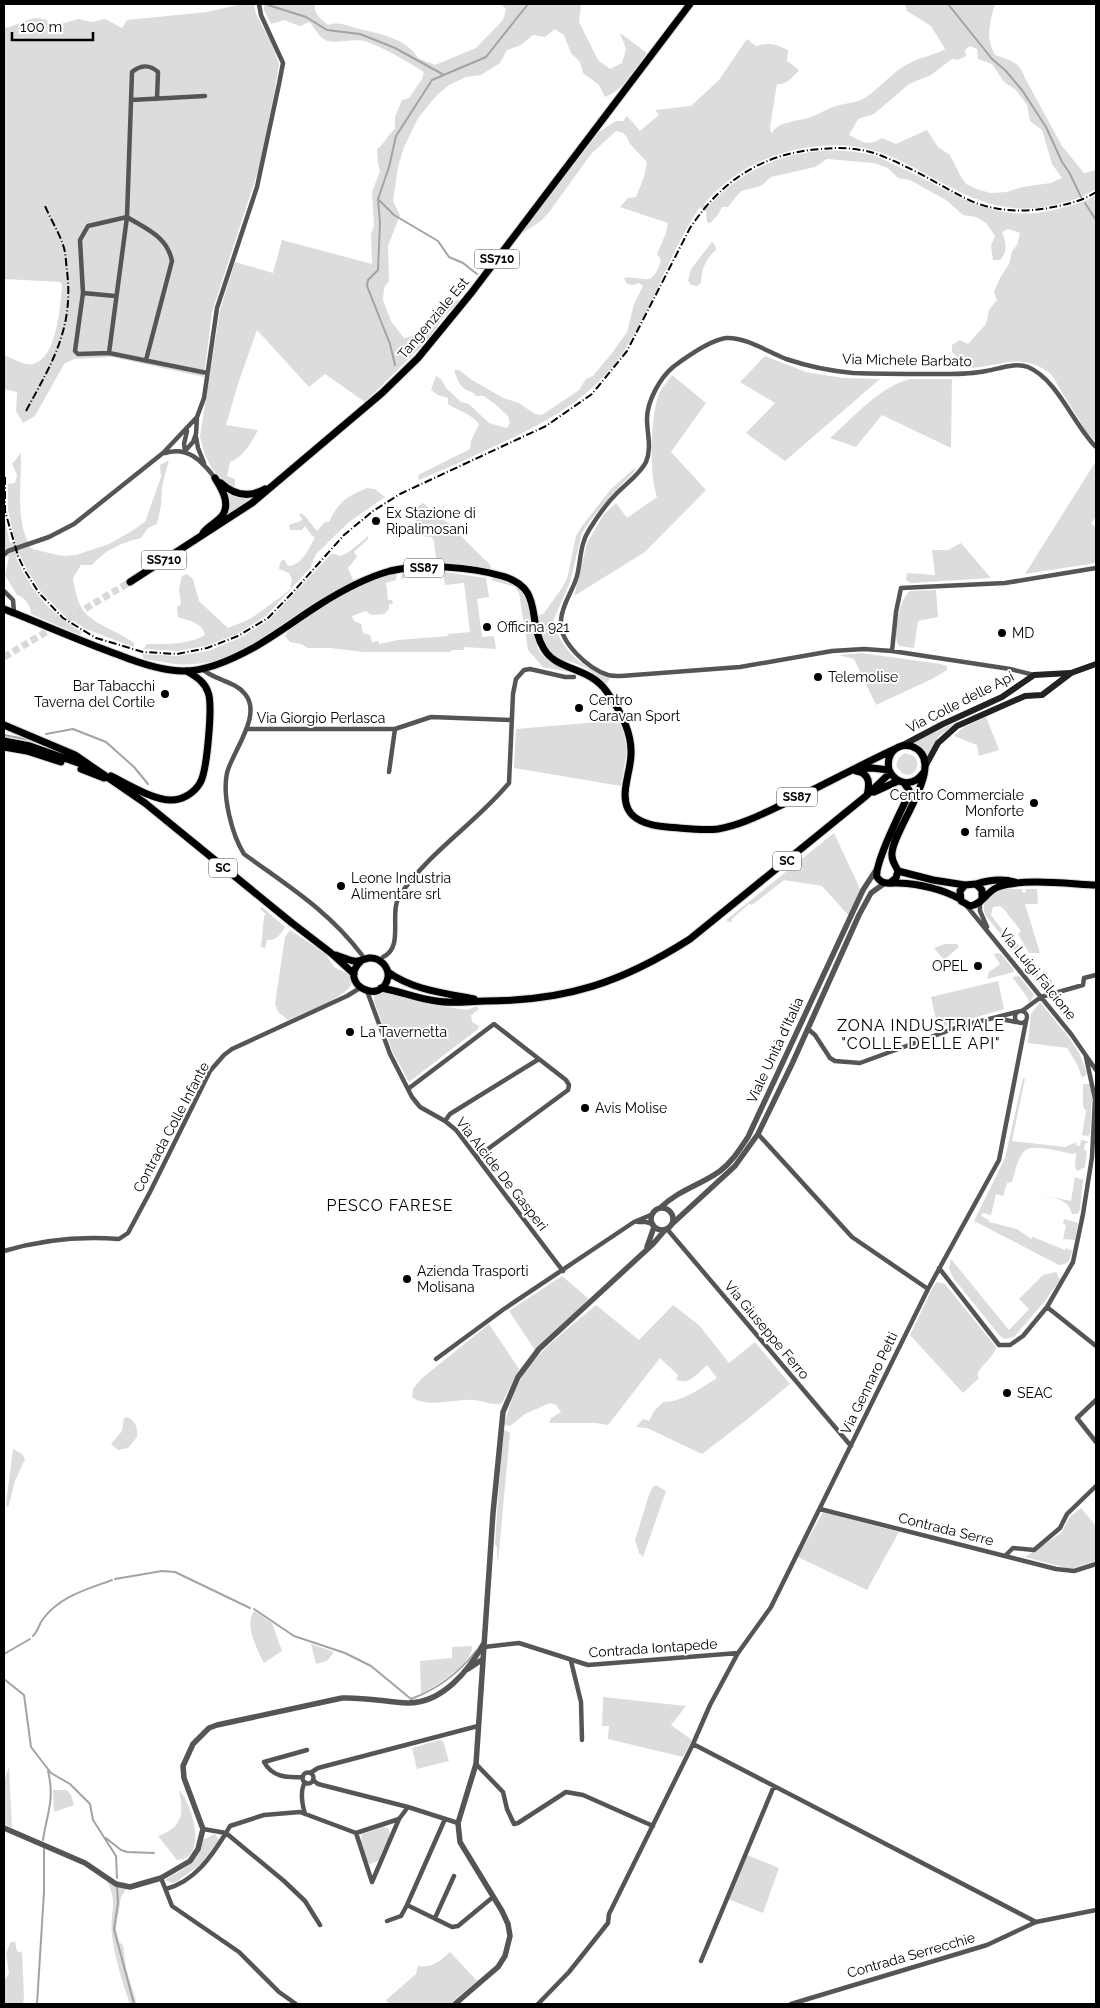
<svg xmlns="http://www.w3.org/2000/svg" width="1100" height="2008" font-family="Raleway,sans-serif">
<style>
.green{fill:#dcdcdc;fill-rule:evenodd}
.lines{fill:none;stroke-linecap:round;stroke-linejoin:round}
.stream{stroke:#a3a3a3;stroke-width:2}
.primary-tunnel{stroke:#d9d9d9;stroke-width:7;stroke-dasharray:7 3.5;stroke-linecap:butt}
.primary-casing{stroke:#dbdbdb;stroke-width:9}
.minor{stroke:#555;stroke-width:4.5}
.tertiary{stroke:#555;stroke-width:5.5}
.secondary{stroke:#222;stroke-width:6}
.primary{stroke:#000;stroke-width:7}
.rail{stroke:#000;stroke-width:2;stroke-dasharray:8 2.5 1 2.5;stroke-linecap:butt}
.poi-dot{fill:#000;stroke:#fff;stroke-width:2}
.labels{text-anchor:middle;stroke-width:4;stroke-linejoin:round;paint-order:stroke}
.shield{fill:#fff;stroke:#4c4c4c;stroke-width:1}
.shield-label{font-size:12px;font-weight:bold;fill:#000}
.street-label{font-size:14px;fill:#000;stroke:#fff}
.poi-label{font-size:14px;fill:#000;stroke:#fff;text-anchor:start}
.quarter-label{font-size:16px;letter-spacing:1px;fill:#000;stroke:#fff}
</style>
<rect width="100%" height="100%" fill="#fff"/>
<path class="green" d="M242,4H254L256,14L271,42L279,64L275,90L259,168L212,312L204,377L112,357L74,359L64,364L35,416L23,423L16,411L17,392L4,389V355C11,358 25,366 33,364C57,358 60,307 62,287L61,282L4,279V28C21,25 29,14 47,20L48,24L54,26L78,19L92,22L105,19L122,28L127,20L207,12Z
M264,4H315C314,15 320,18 328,25C340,21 347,26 359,29C380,34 406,38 418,58L435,65L476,48L503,20L506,9L501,4H581L579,22L598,60L610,69L622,63L626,49L620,33L647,53C635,68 624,90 605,97L599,85L583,73L580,62L571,53L564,35L555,29L545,37L533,35L521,45L507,50L500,63L481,75L466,77L449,85L437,95L418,118L404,147L398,167L393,201L400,215L388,246L389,281L384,288L383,300L391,321L404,338C428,335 439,306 461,299L442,319L428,340L365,402L325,374L309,387L257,330L238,384L226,425L258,430C252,442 243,457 230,462L227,476L235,479V489C214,478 204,458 200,436L220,310L235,262L273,273L282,240L372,264L371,234L374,226L372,192L380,171L378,163L377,149C385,144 387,135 395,129V117L402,100L409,98L422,79L424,72C406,61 388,50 368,42C355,37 334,45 325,40C319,37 314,27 309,22L300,26L284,20L271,24L264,10Z
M905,4H995C990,22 985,37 995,55C1010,60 1020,62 1025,78L1062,146L1084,173L1096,170V189C1082,198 1070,201 1054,205C980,222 940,173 876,151C847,142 812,144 783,153C752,162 725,179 704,204L708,207C728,184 754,167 783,158C812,149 843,148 873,155C881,158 889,162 897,166C952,190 990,225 1054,210C1069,206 1083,203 1096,195V442L1087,433L1051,374C1022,352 1004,365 972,368L969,362L959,359L952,352V345L960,340L968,344L986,324L989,310L997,300L994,292L1000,278L1009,264L1012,251L1017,245L1020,233L1008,229L1002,232C1006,242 1008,252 1000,260H993L991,246L995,236L986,223L976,217L963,215L946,200L910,180L898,178L888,168L874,163L827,159L815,167L771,177L761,186L741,191L728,207H722L717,216L710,223L707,222L706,211L700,207C669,253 653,308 622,354C590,400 545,423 495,446C470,458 445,469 419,480L418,475L470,449L471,441L479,424C469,412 460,412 448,404V398L438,395L431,390L436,376L441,379L446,388L461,402L469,404L489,423L507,428L510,423L508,416L495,404L484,396H476L472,392C461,390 457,380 454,370H459L472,380L503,398L519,403L535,414L542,415L579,390L586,379L593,376L612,353L627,332L634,304L643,286L639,283L633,285L627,284L624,278C644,275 652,290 661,260L657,254L666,233L668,223L620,207L628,198L636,197L644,177L647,162L630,144L627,137L623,133L616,131L591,154L550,211L541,221L521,234L599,132L616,121H623L627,116L640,131L659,115L655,110L691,106L719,80L747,39L756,46C769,42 776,44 788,50L787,61L799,70C793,77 787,85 777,84L770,127L771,134C779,121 794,122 808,118C818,115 826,109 836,106C845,103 857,103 865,98C881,87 893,71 910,63C918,58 941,53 945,49L931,26L907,11ZM970,46L977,49L978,59L992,64L1004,82L1016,90L1027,105L1030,121L1042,130L1052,164L1062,178L1051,183L1022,187L1007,192L991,193L979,190L966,184L961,177L950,155L938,147L927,130L896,144L882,138C867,147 863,142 849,135L858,119L874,114L909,84L931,75L952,59L958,60L966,56L965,50Z
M712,242L715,245L716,250C706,258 701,270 701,283L697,286L691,285L688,281L691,269Z
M765,356L806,372L843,378L880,379L785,461L746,433L775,403L740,382Z
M672,375L706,403L671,452L706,490L645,552L574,596L587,543L604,514L616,503L627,518L657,497C649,474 650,417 659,394C662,387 668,381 672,375Z
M910,379H952L951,448L882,415L856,447L830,438C854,417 879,387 910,379Z
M21,453C22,484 14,522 32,549L62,556L76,555L109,544L130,532L145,522L161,477L160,465L169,460L162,486L161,506L157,524L148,528L141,538C123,542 103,551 92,565H81L73,578C79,616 87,617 119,634C125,638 130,639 135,644L133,647L86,629L65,616L41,592L27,570L20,555L16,557C31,592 50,613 82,632L80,635L31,614C31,606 25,597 17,595L5,575L9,557L4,552V515L10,543L15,541L8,510V484L15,483L17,475L12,464Z
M1096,461V516L1091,524L1096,527V563L1025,574Z
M635,468L636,470L614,492L590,521L582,533L570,582L553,621C562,652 582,667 610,679L606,684C598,676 590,670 580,665C568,661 553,658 546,647C541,638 540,625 538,616L544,613L562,588L567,579L576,536L582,526L611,489Z
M367,488L375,489L385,497L349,522L316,554L311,565L312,566L266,616L237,634L206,646L177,651L143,649L147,644C167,644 187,645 205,635C202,622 189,621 178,617L177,607L181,604L179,589L182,576L187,574L193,579L199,601L228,628L250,619L282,596L290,589L292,580L289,573L279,569L280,563L284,559L288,566C302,565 309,549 315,537L312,536L305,526L302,530H290L289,525L301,521L302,518L299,515L301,513L305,516L317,531L325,522H329C339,501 346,497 367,488Z
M227,493L238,498H251L224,518L229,501Z
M423,503L448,523L490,565L492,570L475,567L415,565V560L436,558L434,541L431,537C421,537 418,534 414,525L418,513V506Z
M368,536V539L354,552L357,557L348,568L354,582C344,588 334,592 324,598C272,631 225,678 158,661C153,660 148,660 144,659L142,654L177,656L208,651L240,638L269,620L331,554H335L340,556C348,554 361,542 368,536Z
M961,543L991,578L911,583L906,580L907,573L935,575L932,550H948Z
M437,571L486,578L489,597L477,599L482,637L494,636L496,649L464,647V650H452L449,652H364L330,648H308L301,644L290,642L285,636C289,628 298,623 305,618C333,598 364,582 397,573L396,580L386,583L388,600H392L393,604H389V609L384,614L371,615L366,611L352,616L354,621L361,624L363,633L370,635L372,642L379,641V644L398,640L448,636V634L470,632L464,583L445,585L443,574L417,578V575L408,576L403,579L401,578L402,574Z
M493,577C540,586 525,617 539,651L545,658L571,671L569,672L543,667L528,650L519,593L515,587L491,580Z
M936,590L938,617L918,621L914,648L899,646C891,636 900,598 910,591Z
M861,653L941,664L947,666V670L932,679L876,705L854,659L838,655Z
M986,717L999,750L979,756L977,745L954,736L964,727Z
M621,720L627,750L621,786L514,768L516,729Z
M959,721L938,737L927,757L921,748L911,743Z
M905,753L914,756C920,763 918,770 910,775L903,774L896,766L899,757Z
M834,833L860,889L849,916L822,886L784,880L752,905L749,904L732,919L731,923L726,920Z
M1004,889H1022V892L1025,893L1026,889H1037L1038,904H1025L1040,953H1029L1018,934L1021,931L1003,908L999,906L993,907L991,915L1010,940L1014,938L1020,947V954L1016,953L985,915C980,900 991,892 1004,889Z
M262,907L285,927C281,934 276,941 267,940L265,948L261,947L264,916L266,914L260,909Z
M290,930L326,954L334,967L350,975L352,983C346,998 303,1013 288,1020L278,1012L275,1004L285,937Z
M945,944H957L959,947L944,960L934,948Z
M996,953L1001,954L1014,970V972L987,979L989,972L1000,964L994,955Z
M1022,961L1031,963L1042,979L1050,977L1052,982L1050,990L1046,991Z
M1019,976L1034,995L1029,1004L1028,998L1012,977Z
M998,981L1004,1009L938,1028L931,997Z
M385,990L428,1004L467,1010L477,1006L479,1009L471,1015L472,1022L479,1026L478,1029L409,1082L393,1053L374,1001V995Z
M1040,1002L1070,1039L1079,1053L1086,1070L1087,1074L1082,1078L1077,1064L1067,1048L1028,1043L1031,1014Z
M1023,1078L1025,1079L1012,1141L1065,1147L1077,1142L1076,1145L1080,1146L1081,1140L1087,1141L1088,1143H1085L1084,1150L1087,1151L1085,1167L1078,1171L1075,1168L1076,1153L1072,1154C1062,1152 1033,1144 1026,1150C1017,1157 1015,1173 1012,1182L1007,1183L1003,1196L996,1194L991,1215L983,1213L981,1216L989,1220V1222L1017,1229L1031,1239L1033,1237L1065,1250L1066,1248L1072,1251C1070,1260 1068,1265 1059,1265L974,1221L1005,1158Z
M1083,1084H1090L1092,1099L1090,1134L1088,1136L1082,1135L1086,1111L1083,1107Z
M1075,1177L1083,1180L1080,1210L1077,1214H1072C1069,1198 1052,1198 1037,1194L1071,1201Z
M1064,1219L1078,1223L1075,1240L1063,1239L1066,1225L1063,1224Z
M951,1259L1009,1330L1029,1309L1019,1299L1043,1275L1056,1272L1060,1280L1045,1301L1014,1337L1004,1339L1000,1336L954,1279L949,1269Z
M562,1276L589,1299L535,1350L509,1311Z
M937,1282L945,1284L996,1347C994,1358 981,1364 977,1375L979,1378L963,1393L910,1335L933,1287Z
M596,1305L639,1340L673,1305L699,1325L729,1363L755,1342L790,1384L749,1418L702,1454L647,1428L636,1427L643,1419L649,1421L654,1411L663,1402C682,1402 701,1388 717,1378L707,1365C698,1373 688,1387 676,1379L678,1375L660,1358L608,1425L596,1423H549L551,1418L561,1412L556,1405L550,1403L525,1414L510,1426L504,1425C510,1405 516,1382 530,1365C549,1342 574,1324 596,1305Z
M489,1324L519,1369L502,1403C494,1406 483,1401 475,1400C458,1398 426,1409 412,1397L413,1389L421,1379Z
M127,1417C136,1421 138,1428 137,1437L128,1448L118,1450L111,1444L122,1431L124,1418Z
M503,1429L510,1433L498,1562L497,1559V1547L495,1544Z
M13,1449L22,1454L25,1459L15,1481L8,1508L6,1504Z
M656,1485L666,1491L643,1557L639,1553L635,1540L649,1495L652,1488Z
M1081,1508L1096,1526V1561L1070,1569L1025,1557L1061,1533L1069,1518Z
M823,1512L899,1532L867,1590L798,1557Z
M254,1611L272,1623L282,1651L264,1663C257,1650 244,1624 254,1611Z
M311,1644L334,1652L327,1661L316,1664Z
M472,1646C474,1663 435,1686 421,1694L420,1661L452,1658V1647Z
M603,1697L686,1706L671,1725L692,1740L683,1757L608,1739L609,1726H602Z
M439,1740L443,1741L449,1761L417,1769L412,1748Z
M9,1767L12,1828L4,1824C4,1805 1,1784 9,1767Z
M53,1790H67L71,1795L74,1805L54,1812Z
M179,1790C192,1803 209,1859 177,1860L158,1836C183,1827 184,1814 179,1790Z
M383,1827L388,1828L390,1834L378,1861L370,1864L367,1862L361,1841L362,1834Z
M215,1834L219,1840L200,1865L176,1882L172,1883L165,1880C184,1868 198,1863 203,1840Z
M747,1855L779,1868L763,1913L728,1899Z
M107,1881L127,1888L121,1897L116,1928L119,1942L123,1945L126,1968L137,2004H130C122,1982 115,1958 112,1935C109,1912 119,1905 107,1881Z
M15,1941L17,1951L22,1953L24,1996L23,2004H4V1981L9,1973L6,1954L10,1943Z
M450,1952L477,1981L450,2004H389L386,2000L416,1974L418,1966C433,1968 438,1962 450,1952Z"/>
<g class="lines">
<path class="stream" d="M948,4L992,59L1005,70L1022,90L1046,127L1062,162L1069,172L1081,197
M268,5L306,17L327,30L360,34L395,48L444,75
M379,200L394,215L438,241L449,257L463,263L477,274
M1085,203L1096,220
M395,365L390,344L367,286L368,280L378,270L380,223L378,199L389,167L396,136L432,80L486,57L528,4
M46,734L73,729L106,742L134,767L148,784
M4,735L30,740
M115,1579L162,1571L175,1572L250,1608
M254,1609L294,1636L345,1653L371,1666L411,1699C438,1689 458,1674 476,1651
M33,1636C38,1631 39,1624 43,1619C60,1596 88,1589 112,1580
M4,1654L30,1639
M4,1679L24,1695L31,1747L51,1773L70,1784L90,1804L93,1820L116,1856L117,1878
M106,1838L121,1850L127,1852L154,1853
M43,1840C47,1813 55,1800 48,1771
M117,1886L118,1903L114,1929L134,2004
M37,2004L44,1892V1849"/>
<path class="primary-tunnel" d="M4,657L130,582"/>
<defs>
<path id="primary" d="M221,483C234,495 249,498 265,489
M203,533C208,526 216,523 222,516C231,504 222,489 215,478
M130,582L252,503L382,393L418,358L472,292L690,4
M4,609C42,624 80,641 119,655C139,663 162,671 184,671C207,671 233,659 253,648C276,635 297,619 319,605C341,591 365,578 390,571C422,563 471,567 502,576C545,588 526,620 544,649C558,672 589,666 607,692C620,710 632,731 631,754C631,771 620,793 628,809C635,823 654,826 667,827C684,828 701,831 718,829C742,825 764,813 786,803C824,785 860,765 897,748
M4,725L75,755L145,803L292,923L331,953L354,974
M4,741L30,746L87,766
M4,747L27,751L61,762
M81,769L104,778
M859,769L872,768L889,770
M856,771C870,773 870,784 867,795
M111,776C127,784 153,800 171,800C183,800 194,793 200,783C207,772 213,704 208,692C204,681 196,677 187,671
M904,783L909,790L908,796C901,811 874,864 877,877C882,885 889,883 898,883C921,884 940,888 960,899
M874,792L898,781
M898,871L933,880L965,885
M890,883L896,878L898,871C895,864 891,861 892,853C893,828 951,760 911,746C895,743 886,755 889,770C897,786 914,787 924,772
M976,884C989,880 1001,878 1015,882
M982,898V890L976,884L965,885L960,891L961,901L970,906C982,905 987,891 998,887C1021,878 1070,884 1096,885
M336,955C342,957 348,960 354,961C360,962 363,959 369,958C380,957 389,967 388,977C383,1007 336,984 361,961
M388,972C413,990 444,993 474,999
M381,988C400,991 417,999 436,1001C453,1004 470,1001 486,1001C566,1001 623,982 690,939L866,796L890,773"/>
</defs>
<use href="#primary" class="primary-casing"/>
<path class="minor" d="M157,99L158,72C149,64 141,65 132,72L127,217L109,353L207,373
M131,100L205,96
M83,293L115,296
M109,353L78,354L75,351L83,293L80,240L88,226L127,217C146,229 167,236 172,261L146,360
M196,437L198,448L204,463
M185,451L193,442L196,434L197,417L204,398L217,308L257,187L279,84L283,63L261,15L259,4
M185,451L184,444L187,431
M165,453C188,446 202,461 215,478
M4,555L8,551L49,537L74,524L163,453L197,417
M4,591L13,600L14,612
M892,651L896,612L901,588L1005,583L1096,568
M202,669C214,680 235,681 245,694C263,715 232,752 227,773C222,796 232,835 244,854C288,886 329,911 362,955
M1034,675L1010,669L892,651L864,649L832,651L740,667L621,676C617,676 612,676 608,675C589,669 558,642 561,620C562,604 573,591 577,576C581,560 580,544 589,530C597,517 606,504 617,493C627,483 640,474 646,462C652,448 647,433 647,419C647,401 660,378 673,367C685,358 711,340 726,338C746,337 768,352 786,359C807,366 830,371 853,373C879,374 904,374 930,374C948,374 968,375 986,371C999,369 1015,362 1028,367C1058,380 1073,424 1096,447
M247,729H395L431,717L512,720
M389,772L395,729
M980,902V911L987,927
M966,905L1071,1034L1096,1070
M383,957C405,947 388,913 400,895C430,851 476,823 509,783L513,694L516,679L524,670L530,669L565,677H574
M367,991L390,1054L412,1097L420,1107L445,1121L456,1130L563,1271
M1015 1017a6 6 0 1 1 12 0a6 6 0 1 1-12 0Z
M1022,1011L1041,997L1083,985L1084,978L1096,975
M996,1018L1016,1022
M808,1029L815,1035L830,1058L835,1061L860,1063L961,1026L1017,1012
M408,1089L494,1024L566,1080L569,1085L568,1090L477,1157
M445,1121L450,1114L539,1059
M758,1134L852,1237L928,1289
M638,1222H646L653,1224
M667,1229L851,1446
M4,1251C41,1240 81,1236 119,1239L128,1233L150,1192L210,1071L224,1055L232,1049L347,996L360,988
M939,1268L999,1345H1010L1023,1336L1047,1307L1073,1262L1083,1214L1092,1157L1095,1099L1086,1057
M1047,1307L1096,1346
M436,1359L504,1309L634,1222L653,1214
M1096,1400L1077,1418L1096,1442
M820,1509L1056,1569L1074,1571L1096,1564
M1006,1555L1013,1548L1034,1550L1060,1528L1067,1514L1096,1486
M484,1647L519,1643L588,1665L738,1653
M571,1661L581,1702L582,1740
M693,1744L1036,1922
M476,1764L503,1792L507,1809L514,1824L518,1823L566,1792L583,1795L653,1826
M302.5 1778a5.5 5.5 0 1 1 11 0a5.5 5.5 0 1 1-11 0Z
M310,1773L318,1768L478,1726
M303,1777C287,1778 272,1777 264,1762L307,1750
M313,1780L318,1784L408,1807
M305,1814C302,1804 300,1791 305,1782
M356,1833L372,1882L399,1819
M161,1878L172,1906L239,1952L279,1992L296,2004
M166,1889C195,1881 211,1857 226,1833L203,1829
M407,1905L452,1927L458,1926L493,1897
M435,1918L454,1876
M387,1921L401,1916L407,1905L445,1819
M320,1925L305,1901L284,1881L226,1833L230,1826L264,1815L300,1812L356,1833L399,1819L408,1807L458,1823
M701,1961L774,1786
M538,2004L569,1972L608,1923L609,1914L693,1744L710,1705L738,1653L771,1607L928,1289L999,1160L1026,1021
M791,2004L987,1945L1036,1922L1096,1910"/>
<path class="tertiary" d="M660,1208C680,1189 699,1186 720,1171C732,1162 740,1149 748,1137L863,890L876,870
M651 1219a11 11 0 1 1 22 0a11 11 0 1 1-22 0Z
M672,1224L735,1166L758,1134L792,1064L859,915L871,893L885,883
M647,1247L654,1227
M468,1669L483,1659
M4,1828L85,1863L116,1884L130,1887L161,1878L190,1861L198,1849L203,1829L184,1778L183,1766L193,1744L209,1728L217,1725L342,1698C365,1697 386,1702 408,1703C443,1703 469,1670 484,1643
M455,2004L498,1967L505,1956L510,1936L508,1924L502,1911L460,1842L458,1823L476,1764L493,1513L503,1412L518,1377L539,1349L653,1244L665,1230"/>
<path class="secondary" d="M903,745L943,724L1002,697L1034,675L1070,673
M926,765L938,743L957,726L1025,696L1042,695L1071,673L1096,664"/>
<use href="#primary" class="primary"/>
<path class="rail" d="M26,411C52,363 74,328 67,271C66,264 66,255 64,248C60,234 51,220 45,206
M5,477V511L18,556L25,571L39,593L63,618L96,638L143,652L177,654L207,648L238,636L268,618L294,591L344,535L373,511L400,494L546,426L592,394L627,351L690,228C722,180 763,153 821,149C839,147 859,148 877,154C898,162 919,173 939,184C955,193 975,205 994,208C1015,212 1037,211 1058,206C1072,203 1084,200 1096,192"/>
</g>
<g class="poi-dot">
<circle cx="376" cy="521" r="5"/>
<circle cx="487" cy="627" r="5"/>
<circle cx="1002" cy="633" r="5"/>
<circle cx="818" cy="677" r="5"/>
<circle cx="165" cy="694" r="5"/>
<circle cx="579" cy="708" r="5"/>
<circle cx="1034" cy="803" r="5"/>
<circle cx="965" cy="832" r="5"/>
<circle cx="341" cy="886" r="5"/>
<circle cx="978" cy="966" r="5"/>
<circle cx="350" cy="1032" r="5"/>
<circle cx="585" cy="1108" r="5"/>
<circle cx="407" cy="1279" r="5"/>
<circle cx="1007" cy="1393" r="5"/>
</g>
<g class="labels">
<g class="shield">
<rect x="474.5" y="249.5" width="45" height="19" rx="4"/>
<rect x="141.5" y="550.5" width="45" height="19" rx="4"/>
<rect x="404" y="558.5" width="40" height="19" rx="4"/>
<rect x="777" y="787.5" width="40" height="19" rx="4"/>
<rect x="773" y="851.5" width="28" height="19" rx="4"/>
<rect x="209" y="858.5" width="28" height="19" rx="4"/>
</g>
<g class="shield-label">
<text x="497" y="263">SS710</text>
<text x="164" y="564">SS710</text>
<text x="424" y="572">SS87</text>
<text x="797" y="801">SS87</text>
<text x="787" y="865">SC</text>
<text x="223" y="872">SC</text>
</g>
<g class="street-label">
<text transform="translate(433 318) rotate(-50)" y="5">Tangenziale Est</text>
<text transform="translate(907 360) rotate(1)" y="5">Via Michele Barbato</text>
<text transform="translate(960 702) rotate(-27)" y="5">Via Colle delle Api</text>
<text x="321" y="723">Via Giorgio Perlasca</text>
<text transform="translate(1038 974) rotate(51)" y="5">Via Luigi Falcione</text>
<text transform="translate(775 1050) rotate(-65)" y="5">Viale Unità d'Italia</text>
<text transform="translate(171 1127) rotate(-62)" y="5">Contrada Colle Infante</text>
<text transform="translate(502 1174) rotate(52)" y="5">Via Alcide De Gasperi</text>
<text transform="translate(767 1330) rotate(50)" y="5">Via Giuseppe Ferro</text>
<text transform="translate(869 1383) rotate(-64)" y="5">Via Gennaro Petti</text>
<text transform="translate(946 1529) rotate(14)" y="5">Contrada Serre</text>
<text transform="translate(653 1648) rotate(-4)" y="5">Contrada Iontapede</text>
<text transform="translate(911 1955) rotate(-16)" y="5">Contrada Serrecchie</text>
</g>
<g class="poi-label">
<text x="386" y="518">Ex Stazione di<tspan x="386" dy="16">Ripalimosani</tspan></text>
<text x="497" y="632">Officina 921</text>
<text x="1012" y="638">MD</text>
<text x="828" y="682">Telemolise</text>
<text x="155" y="691" text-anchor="end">Bar Tabacchi<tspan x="155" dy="16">Taverna del Cortile</tspan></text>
<text x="589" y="705">Centro<tspan x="589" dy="16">Caravan Sport</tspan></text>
<text x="1024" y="800" text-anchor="end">Centro Commerciale<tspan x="1024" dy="16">Monforte</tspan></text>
<text x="975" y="837">famila</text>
<text x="351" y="883">Leone Industria<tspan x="351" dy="16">Alimentare srl</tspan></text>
<text x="968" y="971" text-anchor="end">OPEL</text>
<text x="360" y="1037">La Tavernetta</text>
<text x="595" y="1113">Avis Molise</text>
<text x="417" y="1276">Azienda Trasporti<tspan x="417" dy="16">Molisana</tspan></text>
<text x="1017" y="1398">SEAC</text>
</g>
<g class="quarter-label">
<text x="921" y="1031">ZONA INDUSTRIALE<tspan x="921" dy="18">"COLLE DELLE API"</tspan></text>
<text x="390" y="1211">PESCO FARESE</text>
</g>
</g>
<rect width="1100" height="2008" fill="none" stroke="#000000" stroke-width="10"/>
<path d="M12 32v8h81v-8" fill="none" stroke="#000000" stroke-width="2.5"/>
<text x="20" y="32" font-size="15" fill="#000000" stroke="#ffffff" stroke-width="4" paint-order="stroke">100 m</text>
</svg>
